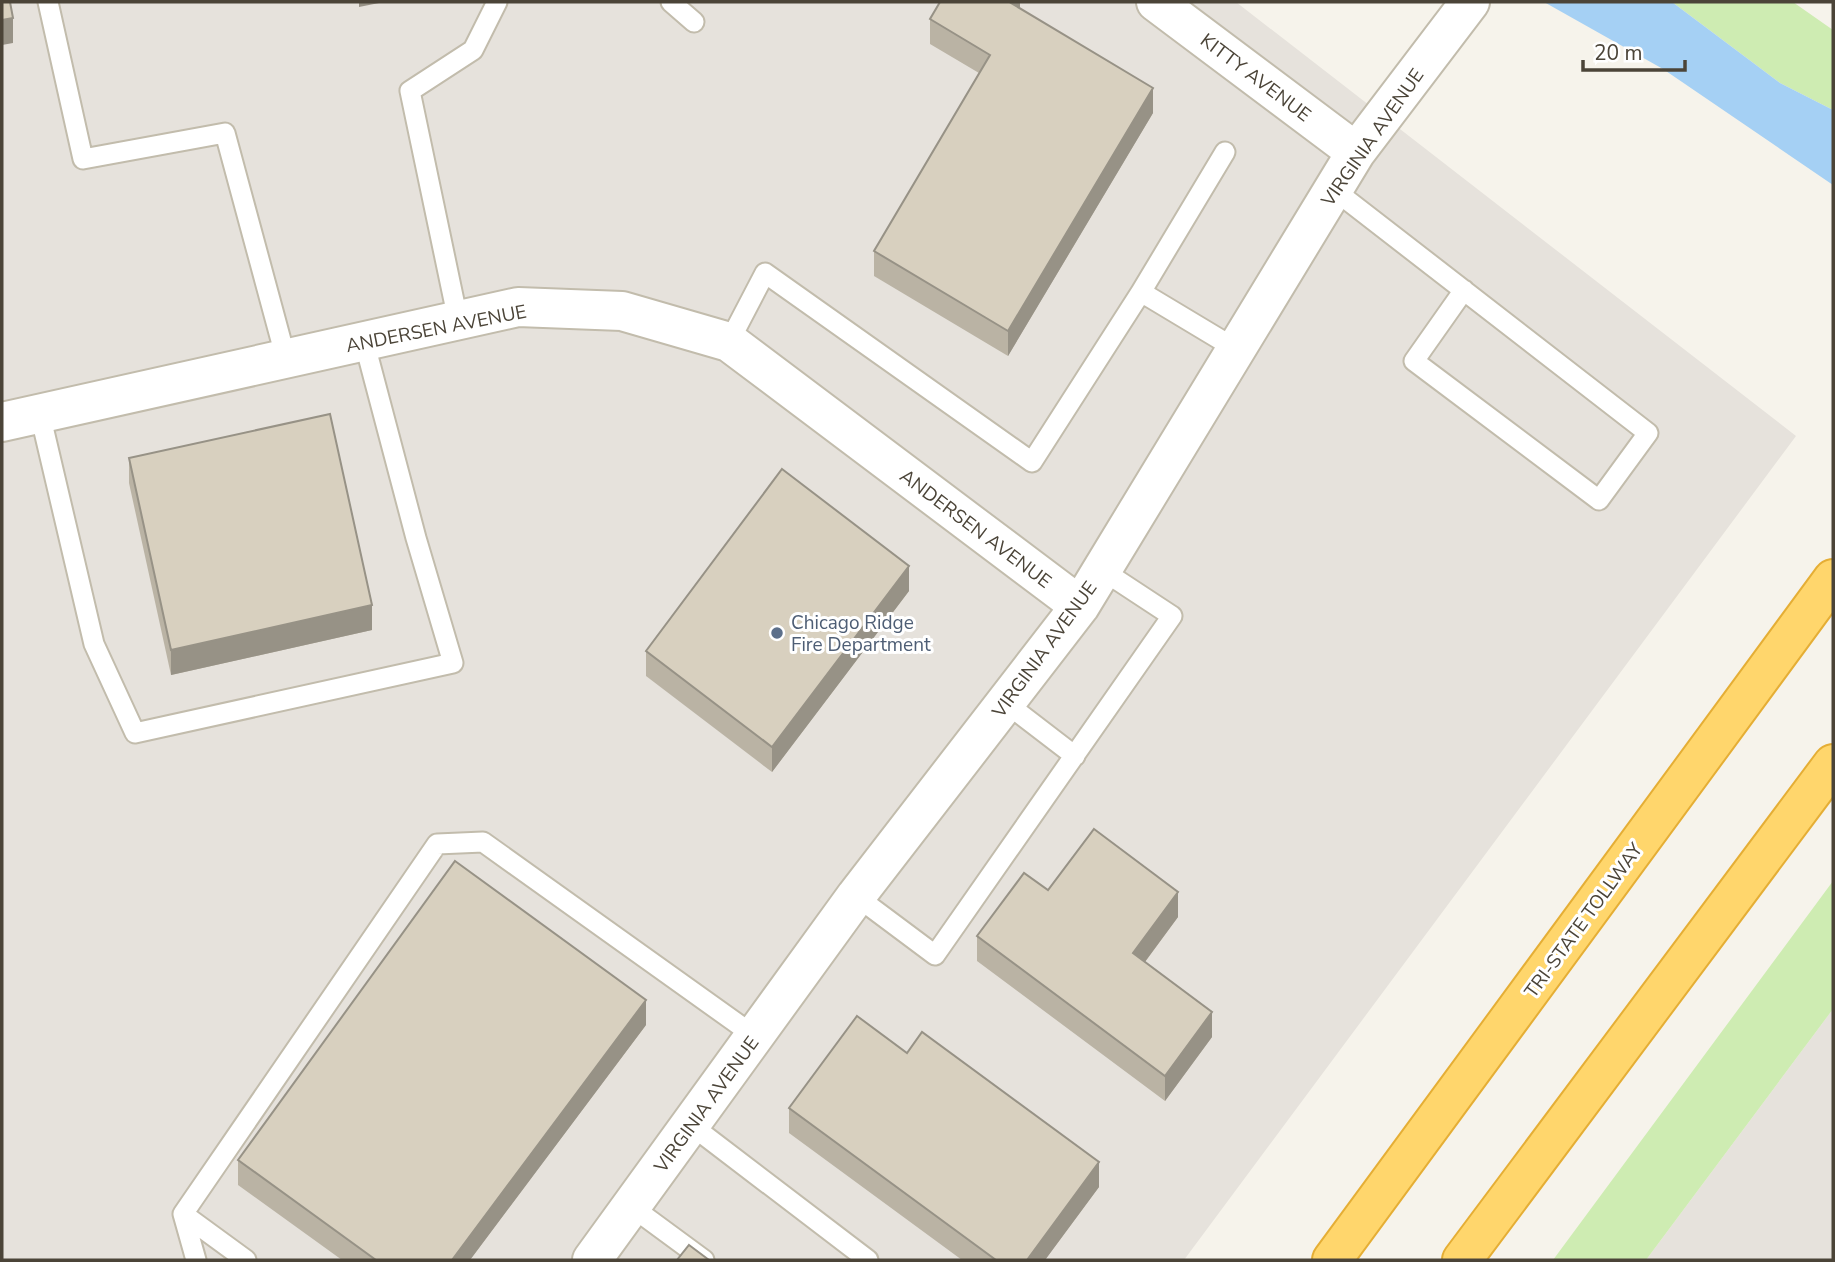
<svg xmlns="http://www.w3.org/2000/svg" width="1835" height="1262" font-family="'Nunito Sans',sans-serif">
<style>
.industrial{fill:#e6e2dc}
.green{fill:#ceecb2}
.water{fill:#a5d0f4}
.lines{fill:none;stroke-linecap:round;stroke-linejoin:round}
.service-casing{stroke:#c2bcac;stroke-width:23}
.minor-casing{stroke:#c2bcac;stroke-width:42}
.motorway-casing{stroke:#e5ae35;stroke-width:42}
.service{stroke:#fff;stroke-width:19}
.minor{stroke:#fff;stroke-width:38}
.motorway{stroke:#ffd66c;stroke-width:38}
.wall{fill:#bab3a4}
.shaded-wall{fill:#979286}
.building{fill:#d8d0bf;stroke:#979286;stroke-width:2}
.service-dot{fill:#5c6f8a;stroke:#fff;stroke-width:2.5}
.labels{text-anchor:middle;stroke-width:6;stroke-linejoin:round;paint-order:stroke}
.street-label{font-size:19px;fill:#4b4438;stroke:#fff}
.service-label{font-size:19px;fill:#4e5e75;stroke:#fff;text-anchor:start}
</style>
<rect width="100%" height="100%" fill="#f6f3eb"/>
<path class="industrial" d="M2,2H1236L1796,436L1184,1260H2Z
M1833,1009V1260H1646Z"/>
<path class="green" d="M1672,2H1793L1833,30V110L1780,83Z
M1833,881V1009L1646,1260H1553Z"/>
<path class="water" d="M1544,2H1672L1780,83L1833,110V185L1663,69Z"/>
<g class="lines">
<defs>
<path id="service" d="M48,2L83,159L225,133L286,359
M671,2L694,22
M1225,152L1141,292L1236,349
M1333,189L1648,433L1599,500L1414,361L1464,290
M458,320L410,91L473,50L497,2
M729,342L765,273L1032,462L1141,292
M40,414L94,644L135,733L453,663L416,538L364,341
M1006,703L1075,756
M856,896L935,955L1172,616L1102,570
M691,1125L868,1260
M632,1207L704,1260
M183,1214L246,1260
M196,1260L183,1214L437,844L483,842L756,1037"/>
<path id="minor" d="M1156,2L1356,152
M2,422L518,307L622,311L729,342L1080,606
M592,1260L856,896L1080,606L1356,152L1470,2"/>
<path id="motorway" d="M1332,1260L1833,579
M1462,1260L1833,764"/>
</defs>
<use href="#service" class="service-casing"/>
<use href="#minor" class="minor-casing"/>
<use href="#motorway" class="motorway-casing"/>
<use href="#service" class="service"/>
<use href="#minor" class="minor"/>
<use href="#motorway" class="motorway"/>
</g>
<path class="wall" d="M1020,2V8L1153,113L1008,356L874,276V251L979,73L930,44V19Z
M129,458L372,630L171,675L129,483Z
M909,591L772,772L646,676V651Z
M1048,890L1178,917L1145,962L1212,1037L1165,1101L977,961V936Z
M646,1025L470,1260H342L238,1185V1160Z
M907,1053L1099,1187L1045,1260H962L789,1133V1108Z"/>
<path class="shaded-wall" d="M359,2H384L359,7Z
M1012,2H1020V13L1011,3Z
M13,18V43L2,45V20Z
M1153,88V113L1008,356V331Z
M909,566V591L772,772V747Z
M372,605V630L171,675V650Z
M1178,892V917L1133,978V953Z
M646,1000V1025L470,1260H452Z
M1212,1012V1037L1165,1101V1076Z
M1099,1162V1187L1045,1260H1027Z"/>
<path class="building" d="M2,2H10L13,18L2,20Z
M940,2H1012L1011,3L1153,88L1008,331L874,251L990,55L930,19Z
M330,414L372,605L171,650L129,458Z
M782,469L909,566L772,747L646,651Z
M1094,829L1178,892L1133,953L1212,1012L1165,1076L977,936L1024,873L1048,890Z
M455,861L646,1000L452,1260H376L238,1160Z
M857,1016L907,1053L922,1032L1099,1162L1027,1260H996L789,1108Z
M689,1245L709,1260H677Z"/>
<circle class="service-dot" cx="777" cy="633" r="7"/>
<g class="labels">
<g class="street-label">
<text transform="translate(1256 77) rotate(37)" y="7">KITTY AVENUE</text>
<text transform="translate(1372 137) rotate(-55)" y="7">VIRGINIA AVENUE</text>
<text transform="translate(436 328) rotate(-11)" y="7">ANDERSEN AVENUE</text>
<text transform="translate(976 528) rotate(37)" y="7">ANDERSEN AVENUE</text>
<text transform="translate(1044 649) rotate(-54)" y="7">VIRGINIA AVENUE</text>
<text transform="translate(1583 920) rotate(-54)" y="7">TRI-STATE TOLLWAY</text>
<text transform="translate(706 1104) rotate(-54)" y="7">VIRGINIA AVENUE</text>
</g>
<g class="service-label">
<text x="791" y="629">Chicago Ridge<tspan x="791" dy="22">Fire Department</tspan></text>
</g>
</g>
<rect width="1835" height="1262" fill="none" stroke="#4b4438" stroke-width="7"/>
<path d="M1583 60v10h102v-10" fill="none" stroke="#4b4438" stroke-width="3.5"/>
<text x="1594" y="60" font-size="21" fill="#4b4438" stroke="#ffffff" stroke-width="5" paint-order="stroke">20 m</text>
</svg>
